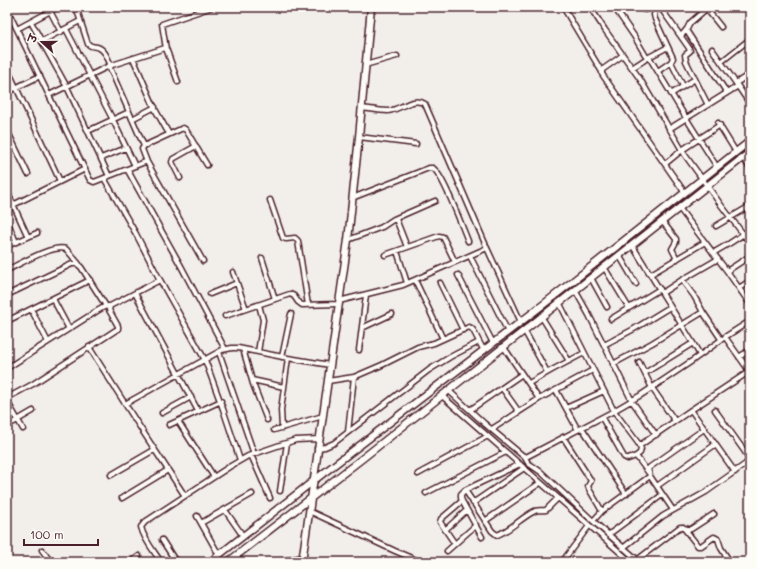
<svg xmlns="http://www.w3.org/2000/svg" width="757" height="569" font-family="Mali,'Playpen Sans Deva',sans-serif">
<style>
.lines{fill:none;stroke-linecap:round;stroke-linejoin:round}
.street-casing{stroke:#4a1f2b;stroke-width:7}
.secondary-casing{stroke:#4a1f2b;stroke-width:9}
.street{stroke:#fdfcf7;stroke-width:4}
.secondary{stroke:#fdfcf7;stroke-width:6}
</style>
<rect width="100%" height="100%" fill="#f2efeb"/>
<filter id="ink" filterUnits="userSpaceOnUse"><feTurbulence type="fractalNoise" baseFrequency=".025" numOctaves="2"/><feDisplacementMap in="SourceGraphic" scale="8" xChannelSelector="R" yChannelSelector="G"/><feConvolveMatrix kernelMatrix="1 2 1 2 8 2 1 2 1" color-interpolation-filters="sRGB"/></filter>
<g filter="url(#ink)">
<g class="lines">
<defs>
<path id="street" d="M76,7L88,44C91,47 93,46 97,47C105,49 108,59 111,66
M563,7L602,72
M590,7L605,30L640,79L685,155L721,205L750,243
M614,7L634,36L647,58
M638,7C643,11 648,10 653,7
M656,7L654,15L655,19L673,58L671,62L658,71
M660,7L689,48L690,51L685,55L686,61L708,105
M705,7L721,27
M50,11L61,32
M7,13H9L90,180L94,182L145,162H147L203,261
M31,22L67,87L109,176
M17,29L58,7
M66,29L113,120L135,166
M686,30L727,93
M681,36L687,29L690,23L706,9
M42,41L80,21
M166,49L162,24L212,7
M712,49L733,79L750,104
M623,55L602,70V74L685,193
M649,57L686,118L717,167
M133,58L156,111L169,134
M748,58L750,62
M671,62L683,86
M721,62L750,39
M365,65L397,56
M109,66L144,146
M7,68L60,181
M632,68L649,57L668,47
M736,83L750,74
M7,92L40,76
M671,94L695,79
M49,95L109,66L165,48L166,49L167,51L178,82
M362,108C370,109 379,111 388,111C400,110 413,96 425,104L487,248L521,322
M132,119L155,107
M718,123L736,152
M669,129L738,86
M7,130L28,174
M88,131L129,112
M359,137L416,144
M743,157L750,169
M101,158L126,148
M147,162L142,149L144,146L183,128L186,130L207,165
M665,164L682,150L720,125
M127,169L181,266L225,349
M104,178L136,234L160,280L205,360L223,409L240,460
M180,178L172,162L173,159L196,146
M7,191L28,237
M352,198L429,168H433C444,176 462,227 468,241
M270,200L283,238L286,239L295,238L298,241L308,305
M7,208L85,169
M679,208L727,271L750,304
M396,219L407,247
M662,221L676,239V242L672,249L677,259
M7,224L9,225L16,242
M716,226L750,206
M348,240L382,227L394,219L435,201
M632,245L693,343L645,373
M7,246L37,233
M397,251L407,283
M713,253L730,243L750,230
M385,255L439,236L443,237L455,262
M619,255L636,284
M470,256L508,332
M262,258L275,299
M604,267L629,308
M7,270C20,264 53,244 66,249L79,264
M727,271L750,256
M233,272L246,309
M651,274L705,242
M458,275L493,343
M591,278L607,307
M415,280L443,339
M682,280L694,296L703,312L721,339
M440,283L463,330
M739,288L750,281
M575,290L589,315L632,401L656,435
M135,293L198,411
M662,293L682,280L718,259
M210,294L237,283
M7,295L72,264H77L81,267L106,306
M53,299L69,329
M339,301L403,285L487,248
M559,302L614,411L638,443L641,449L640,453L636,456
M31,309L48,342
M225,316L290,294L294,296L298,302L302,305L338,304
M541,316L569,361
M611,319L660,289
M7,321L90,280
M362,328L392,314
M524,330L547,372
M725,337L750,372
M693,343L700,355
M604,345L634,329L670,307
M503,346L539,399
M89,347L134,418L185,496
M243,349L253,384L267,420
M359,350L366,295
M219,352L254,454
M258,352L263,320L259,305
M282,357L291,314
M739,357L750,350
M639,362L652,388L675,421
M613,364L652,343L703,312
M7,368L97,311L104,307L109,306
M252,380L284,387
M328,381L354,377L382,365L418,347L434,343L469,327L471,328L473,330L484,351
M529,383L552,370L584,353
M502,388L519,412
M448,390L485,424L522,455L526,457L528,456L610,413L641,395L692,361L725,337L750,321
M556,390L578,430
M441,395L631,562
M7,398L33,384L116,330L118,329V326L109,310L110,306L160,280
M7,401L23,429
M125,404L222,350L232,348H238L288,358L330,365
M566,408L604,391
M470,410L522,374
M691,410L735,472
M162,413L191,397
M602,418L624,457L628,459L636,456L648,472
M178,421L214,477
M169,425L221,401
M7,426L33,411
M282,428L281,410L288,358
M582,428L626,494
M492,429L539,399L593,370
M274,430L323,416
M348,432L354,377
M563,437L590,479L591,481L588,486L589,489L602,511
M639,446L691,410L750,371
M317,448L325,447L334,443L429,370L450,357L479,342
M251,455L270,498
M524,456L528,463L541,472L593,521
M418,474L488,436
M111,475L154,450
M657,486L716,444
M465,490L492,531L497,535C509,531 521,518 533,512C537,509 541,511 546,510L558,498
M280,491L287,443
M426,493L506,452
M122,498L168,470
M473,503L524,468
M225,510L243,536
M673,510L650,476L648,469L650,467L704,429
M309,511L395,551L421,562
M197,516L219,555
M485,521L540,483
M201,523L252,494
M683,527L698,546H701L714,537L718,539L721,548L730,562
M445,530L467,510
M608,535L662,495
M482,537L462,501L461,498V494L465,490L520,464
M162,540L176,562
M455,544L440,522L441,519L462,501
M623,548L663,516L706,492L747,463L748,458L745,452L715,410
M42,550L51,562
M447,551L476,525
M637,560L680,527C684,527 687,530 691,529L714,514
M131,562L139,556
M161,562C154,551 144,540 141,527L145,522L229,467L248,456L283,444L296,440L319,439
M278,562L303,557
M562,562L589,526
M640,562L593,521L602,511L650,476"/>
<path id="secondary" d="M210,562L312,482L544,304L750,141
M228,562L363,458L750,152
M302,562L348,240L359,137L371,7"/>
</defs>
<use href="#street" class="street-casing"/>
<use href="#secondary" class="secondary-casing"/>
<use href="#street" class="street"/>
<use href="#secondary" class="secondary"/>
</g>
</g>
<rect width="757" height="569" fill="none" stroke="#fdfcf7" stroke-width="24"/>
<rect x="12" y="12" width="733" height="545" fill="none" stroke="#4a1f2b" stroke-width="1.5" filter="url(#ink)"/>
<g transform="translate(42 42) rotate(291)" stroke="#fdfcf7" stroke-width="3" paint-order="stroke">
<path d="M0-3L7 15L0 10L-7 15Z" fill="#4a1f2b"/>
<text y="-6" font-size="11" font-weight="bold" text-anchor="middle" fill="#4a1f2b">उ</text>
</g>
<path d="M24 539v6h74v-6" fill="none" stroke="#4a1f2b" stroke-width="2"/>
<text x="30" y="539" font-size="12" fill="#4a1f2b" stroke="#fdfcf7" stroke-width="3" paint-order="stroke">100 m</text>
</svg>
